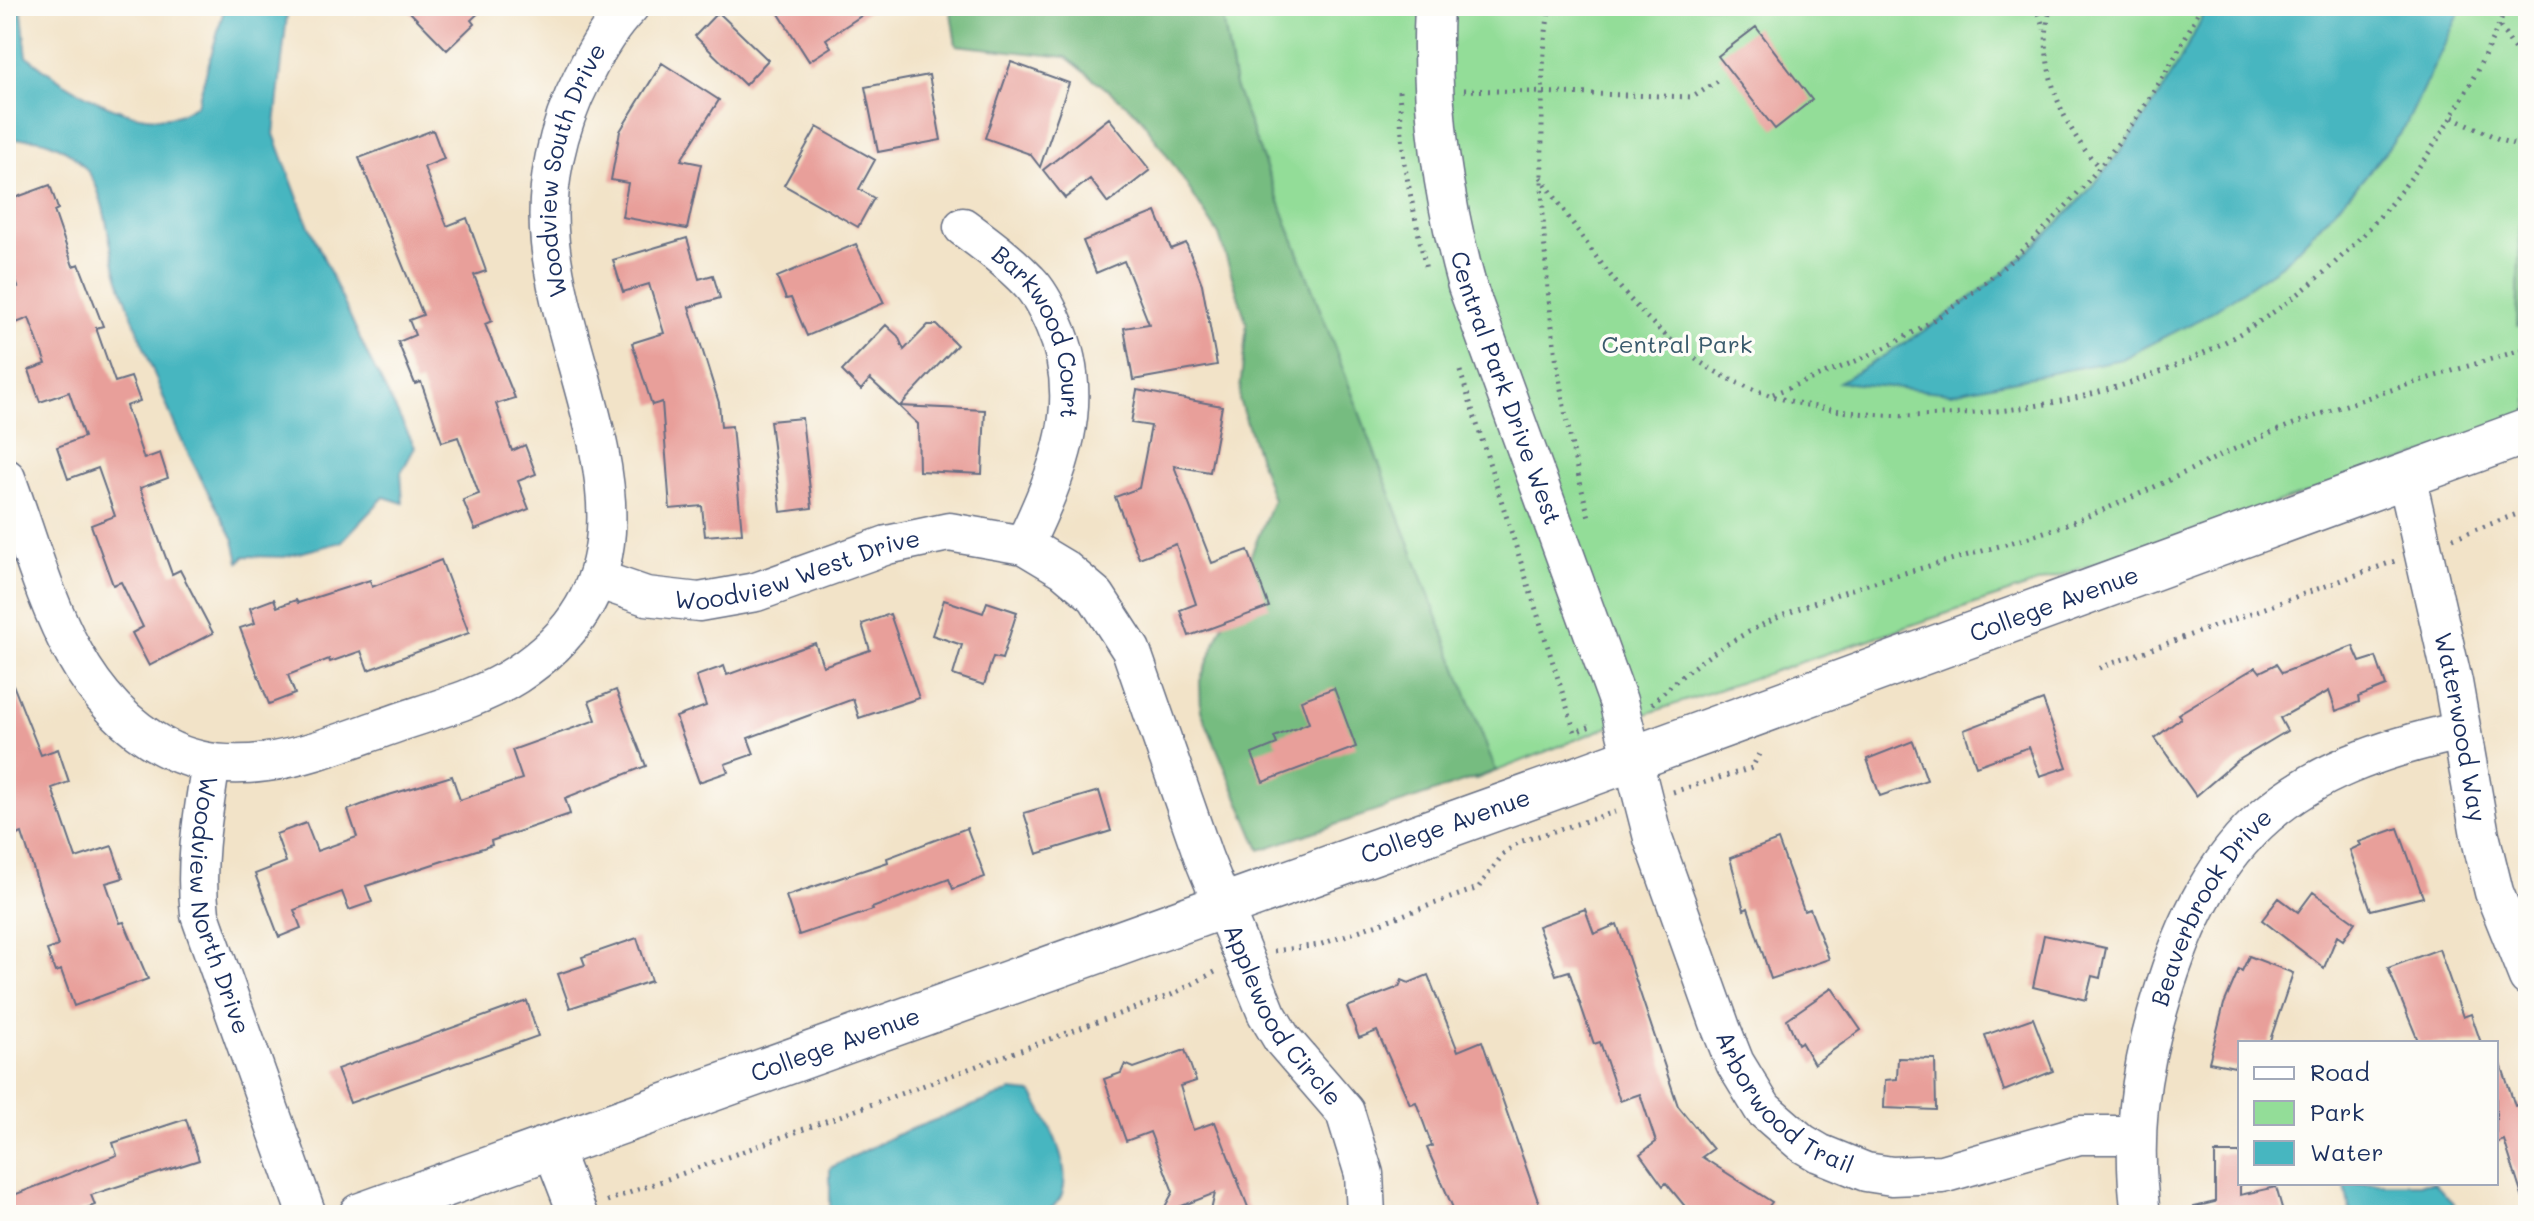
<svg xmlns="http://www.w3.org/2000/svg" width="2534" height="1221" font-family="Mali,sans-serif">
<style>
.green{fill:#93dd98;stroke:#57867b;stroke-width:2}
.forest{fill:#76bc80;stroke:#48766f;stroke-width:2}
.water{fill:#47b6c0;stroke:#31728f;stroke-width:2}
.building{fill:#e89f9a}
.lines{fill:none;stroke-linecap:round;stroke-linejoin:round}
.minor-casing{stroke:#666e83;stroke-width:41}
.major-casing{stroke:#666e83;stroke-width:47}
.path{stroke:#666e83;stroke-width:5;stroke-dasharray:2 6;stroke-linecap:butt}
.minor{stroke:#fff;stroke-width:38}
.major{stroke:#fff;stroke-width:44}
.labels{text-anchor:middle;stroke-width:7;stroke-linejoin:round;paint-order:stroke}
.street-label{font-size:24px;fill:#1b2f5e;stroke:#fdfcf7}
.park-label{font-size:24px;fill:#395a6c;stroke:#fdfcf7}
</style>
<rect width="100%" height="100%" fill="#fdfcf7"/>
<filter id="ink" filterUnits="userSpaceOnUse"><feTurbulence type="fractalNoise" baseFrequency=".0125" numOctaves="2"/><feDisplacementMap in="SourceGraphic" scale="16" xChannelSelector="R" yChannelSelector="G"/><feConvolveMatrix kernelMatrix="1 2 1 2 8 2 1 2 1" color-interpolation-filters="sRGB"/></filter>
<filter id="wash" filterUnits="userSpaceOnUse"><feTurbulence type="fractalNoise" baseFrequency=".006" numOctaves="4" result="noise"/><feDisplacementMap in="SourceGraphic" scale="32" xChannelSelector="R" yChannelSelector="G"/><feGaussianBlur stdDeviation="1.8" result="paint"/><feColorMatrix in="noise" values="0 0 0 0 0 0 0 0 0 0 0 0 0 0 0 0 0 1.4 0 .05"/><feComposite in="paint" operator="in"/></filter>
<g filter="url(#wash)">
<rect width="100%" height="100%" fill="#f2e3c8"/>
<path class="green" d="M1194,6H2528V419L1613,725L1474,780Z"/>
<path class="forest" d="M950,6H1221L1235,86L1496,771L1260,850L1201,711L1200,681L1273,500L1239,400L1247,324L1219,235L1177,170L1138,114L1066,57L956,45Z
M2528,181V325L2517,326L2520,224Z"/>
<path class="water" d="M6,6H21L27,56C61,84 128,127 174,116C182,115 190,108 197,105L225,6H288L274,134L305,217L368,356L415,447L401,473L403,503L384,497L341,542L284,557L245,556L239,562L234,540C214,501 187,457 171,416C153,373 137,329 121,285C108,252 108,195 86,169C67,145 35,132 6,142Z
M2208,6H2463L2405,127L2358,185L2284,263L2204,317L2122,359L1951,393L1839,382C2010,286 2123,186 2208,6Z
M1011,1091L1032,1093C1046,1118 1073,1164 1062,1194C1060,1201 1051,1208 1047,1214L830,1215V1168L896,1135Z
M2344,1183H2435L2463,1215H2351Z"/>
<g id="blocks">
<path class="building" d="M404,6H486L471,20L474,24L447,50Z
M774,6H876L826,39L831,47L809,61Z
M718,12L768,60L745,85L695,36Z
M1756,27L1812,100L1775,129L1718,56Z
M1011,62L1069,83L1040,167L1030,154L985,138Z
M662,63L719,100L681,160L701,164L687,229L622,217L628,183L611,180L620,131Z
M929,75L941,140L878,152L865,87Z
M1109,118L1150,170L1108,203L1090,179L1065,198L1043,170Z
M817,127L875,160L859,189L874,198L858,227L784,185Z
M433,130L444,159L424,167L447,226L467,218L486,271L474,275L492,321L485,324L515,398L496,404L512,451L525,445L536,474L518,481L529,509L475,530L463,500L479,494L458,437L442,442L421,382L415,384L398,342L415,335L409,320L423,315L359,158Z
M50,185L58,209L54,211L73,266L79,264L103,326L96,328L115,382L131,377L140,401L126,406L144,459L160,453L168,478L140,488L172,574L180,570L213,633L149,666L132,633L143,627L121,582L113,585L91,525L115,516L98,468L68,479L57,447L84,437L69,392L40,402L29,370L46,364L29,318L11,325L6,311V291L18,287L6,255V201Z
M1156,212L1171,249L1186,243L1202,284L1217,365L1133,380L1124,328L1149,324L1124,261L1096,273L1083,241Z
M687,238L699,279L713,275L720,298L689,307L719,403L721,427L732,426L742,533L705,536L702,506L670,509L662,402L652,405L632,343L664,333L649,284L623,292L613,260Z
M856,244L884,303L807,336L791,298L786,299L777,277Z
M886,325L898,336L904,350L928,325H937L957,345L900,406L985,410L982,474L919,471L918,424L870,379L861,390L842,371Z
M1137,390L1222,406L1210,472L1174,466L1212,563L1248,550L1269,607L1189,636L1180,610L1196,604L1176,544L1139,558L1115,497L1139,488L1151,426L1131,423Z
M802,418L812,508L781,512L770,421Z
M441,560L469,633L368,670L361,651L330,662L329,659L288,675L295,694L269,704L240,628L255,623L250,608L274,599L277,607L296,600L298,603L370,580L372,587Z
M944,600L983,613L987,602L1017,612L1002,659L993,657L984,685L953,675L962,645L932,635Z
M890,614L919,698L859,718L853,699L748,738L754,754L725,764L728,772L699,782L676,717L706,706L696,676L724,666L727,675L815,643L823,666L870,650L862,624Z
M2353,646L2360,662L2376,657L2386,686L2358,697L2359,702L2336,711L2329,691L2280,718L2287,731L2237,761L2196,796L2155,738L2181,718L2178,714L2256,667L2260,672L2276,664L2282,673Z
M6,667L41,755L58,749L69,782L52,788L76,858L112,846L123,878L106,883L120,923L124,922L148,979L74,1006L61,970L55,972L47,950L58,946L22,833L6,839Z
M1334,688L1356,747L1263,782L1252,754L1277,744L1274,737L1309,723L1301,700Z
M616,690L646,766L565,798L570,814L491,841L492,845L366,886L372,902L349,910L342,892L294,910L301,928L279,937L255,874L286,862L276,834L306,823L317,851L357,837L348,810L379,798L452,776L460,800L522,779L512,750L596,720L589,701Z
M2043,700L2067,767L2040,776L2029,747L1976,766L1964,730Z
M1913,741L1927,780L1880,796L1867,759Z
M1099,791L1111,831L1037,854L1024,813Z
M967,828L985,877L953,889L949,879L872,908L873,910L799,935L786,896L888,862L887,858Z
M2398,828L2423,897L2371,910L2350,850L2361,845L2359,842Z
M1778,840L1804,911L1810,909L1829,959L1771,979L1748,908L1744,910L1730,858Z
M2313,892L2355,922L2343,940L2337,936L2324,968L2262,920L2279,898L2298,912Z
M1585,909L1594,934L1617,924L1678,1106L1713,1149L1702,1157L1772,1202L1762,1215H1692L1666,1183L1663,1186L1640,1154L1656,1142L1640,1094L1620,1101L1600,1042L1594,1044L1569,971L1556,975L1538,926Z
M2044,935L2106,948L2100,978L2092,976L2086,1000L2033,987Z
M637,938L651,981L570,1008L558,974L585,965L582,957Z
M2439,949L2463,1017L2471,1014L2481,1043H2419L2388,968Z
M2249,956L2293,973L2269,1043H2240V1068L2209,1062L2224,1004L2239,969L2242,971Z
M1428,975L1458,1051L1482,1041L1540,1207L1519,1215H1456L1427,1148L1432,1146L1416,1102L1410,1104L1377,1031L1359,1038L1347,1007L1399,987L1402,980L1409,983Z
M1832,988L1861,1030L1814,1064L1801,1042L1798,1044L1787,1019Z
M527,1001L538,1036L350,1103L337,1069Z
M2033,1018L2053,1071L2004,1091L1985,1035Z
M1185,1050L1196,1081L1180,1086L1193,1130L1215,1122L1251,1215H1210L1215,1193L1161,1214L1173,1192L1150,1132L1126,1141L1104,1079L1121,1073L1125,1064L1134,1068Z
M1898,1058L1935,1059L1936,1110L1884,1108L1885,1080L1897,1079Z
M2500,1061L2515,1106L2528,1101V1198L2523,1199L2504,1140L2496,1143V1062Z
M186,1119L199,1160L91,1195L95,1205L68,1215H10L6,1198L117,1155L113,1143Z
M2215,1153H2240V1195L2276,1187L2284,1215H2195L2194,1207L2215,1202Z"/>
</g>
</g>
<g filter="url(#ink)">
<use href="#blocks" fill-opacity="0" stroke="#666e83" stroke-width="2"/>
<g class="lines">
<defs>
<g id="minor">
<path id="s1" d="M1434,6C1429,101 1442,195 1467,286L1618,701L1653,838L1721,1028L1735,1063L1763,1109L1802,1143L1819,1153L1866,1172L1892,1176L1942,1174L2079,1135H2135"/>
<path id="s2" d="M963,227C986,244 1009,261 1029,282C1040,293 1048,310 1054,324C1089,402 1058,473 1024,545"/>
<path id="s3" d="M2406,475L2453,682L2480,835L2494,892L2528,977"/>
<path id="s4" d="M6,478C42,575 66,695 164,747C234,784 309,754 377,730C422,713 476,701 516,675C687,564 566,393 550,243C544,186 557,128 583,77C595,52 610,26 630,6"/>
<path id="s5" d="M597,579L646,596L699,602L756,592L887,545L949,532L1024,545L1064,569L1096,596L1131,650L1204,859L1267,1014L1282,1039L1345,1112L1364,1174L1366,1215"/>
<path id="s6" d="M211,763C203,814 194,863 200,915L307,1215"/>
<path d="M551,1145L578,1215"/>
<path id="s7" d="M2141,1215C2131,1140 2139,1072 2161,1000C2211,830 2291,768 2461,731"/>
</g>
<g id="major">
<path id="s8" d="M361,1215L1547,790L2528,431"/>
</g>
</defs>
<use href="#minor" class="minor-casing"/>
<use href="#major" class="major-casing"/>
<path class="path" d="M1550,6C1542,48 1542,90 1542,133C1540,263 1555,391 1589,517
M2036,6L2044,29
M2051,6C2035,61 2061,126 2099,167
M2500,27L2528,69
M1464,90L1693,97L1718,81
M1399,91L1404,163L1426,270
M2453,117L2503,141L2528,148
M1541,177C1589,246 1631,317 1703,364C1771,408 1864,419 1943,415C2220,404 2402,257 2507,6
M1460,371L1575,732L1594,725
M1773,394C1812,378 1854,364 1892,344C2023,276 2139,138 2201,6
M2453,538L2528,510
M2099,668L2395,561
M1652,704C1760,590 1929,575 2070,523C2146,495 2216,454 2291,425C2369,395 2449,372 2528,348
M1673,792L1752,768L1761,750
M1274,951L1319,945L1478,888L1504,853L1519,842L1615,812
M607,1201L1171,995L1215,972"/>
<use href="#minor" class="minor"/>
<use href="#major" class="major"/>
</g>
</g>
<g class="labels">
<g class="street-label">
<text dy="8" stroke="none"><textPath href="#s4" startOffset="1238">Woodview South Drive</textPath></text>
<text dy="8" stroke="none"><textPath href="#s2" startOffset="136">Barkwood Court</textPath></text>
<text dy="8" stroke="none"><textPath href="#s1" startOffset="392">Central Park Drive West</textPath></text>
<text dy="8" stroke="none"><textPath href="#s5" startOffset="208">Woodview West Drive</textPath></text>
<text dy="8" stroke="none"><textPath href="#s8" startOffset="1800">College Avenue</textPath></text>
<text dy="8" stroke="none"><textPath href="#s3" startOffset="258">Waterwood Way</textPath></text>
<text dy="8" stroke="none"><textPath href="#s8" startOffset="1152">College Avenue</textPath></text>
<text dy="8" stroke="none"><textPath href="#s6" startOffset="146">Woodview North Drive</textPath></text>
<text dy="8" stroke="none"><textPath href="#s7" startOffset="324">Beaverbrook Drive</textPath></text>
<text dy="8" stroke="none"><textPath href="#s5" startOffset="992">Applewood Circle</textPath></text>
<text dy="8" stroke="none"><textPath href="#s8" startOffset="504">College Avenue</textPath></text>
<text dy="8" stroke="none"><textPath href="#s1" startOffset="1170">Arborwood Trail</textPath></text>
</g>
<g class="park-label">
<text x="1677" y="353">Central Park</text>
</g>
</g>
<rect width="2534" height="1221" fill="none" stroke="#fdfcf7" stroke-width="32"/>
<rect x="2238" y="1041" width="260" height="144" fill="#fdfcf7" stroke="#a3aaba" stroke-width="2"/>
<rect x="2254" y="1067" width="40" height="12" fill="#ffffff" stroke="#a3aaba" stroke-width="2"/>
<text x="2310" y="1081" font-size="24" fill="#1b2f5e">Road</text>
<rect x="2254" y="1101" width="40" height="24" fill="#93dd98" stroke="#a3aaba" stroke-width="2"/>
<text x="2310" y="1121" font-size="24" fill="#1b2f5e">Park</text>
<rect x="2254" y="1141" width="40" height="24" fill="#47b6c0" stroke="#a3aaba" stroke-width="2"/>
<text x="2310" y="1161" font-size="24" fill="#1b2f5e">Water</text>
</svg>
